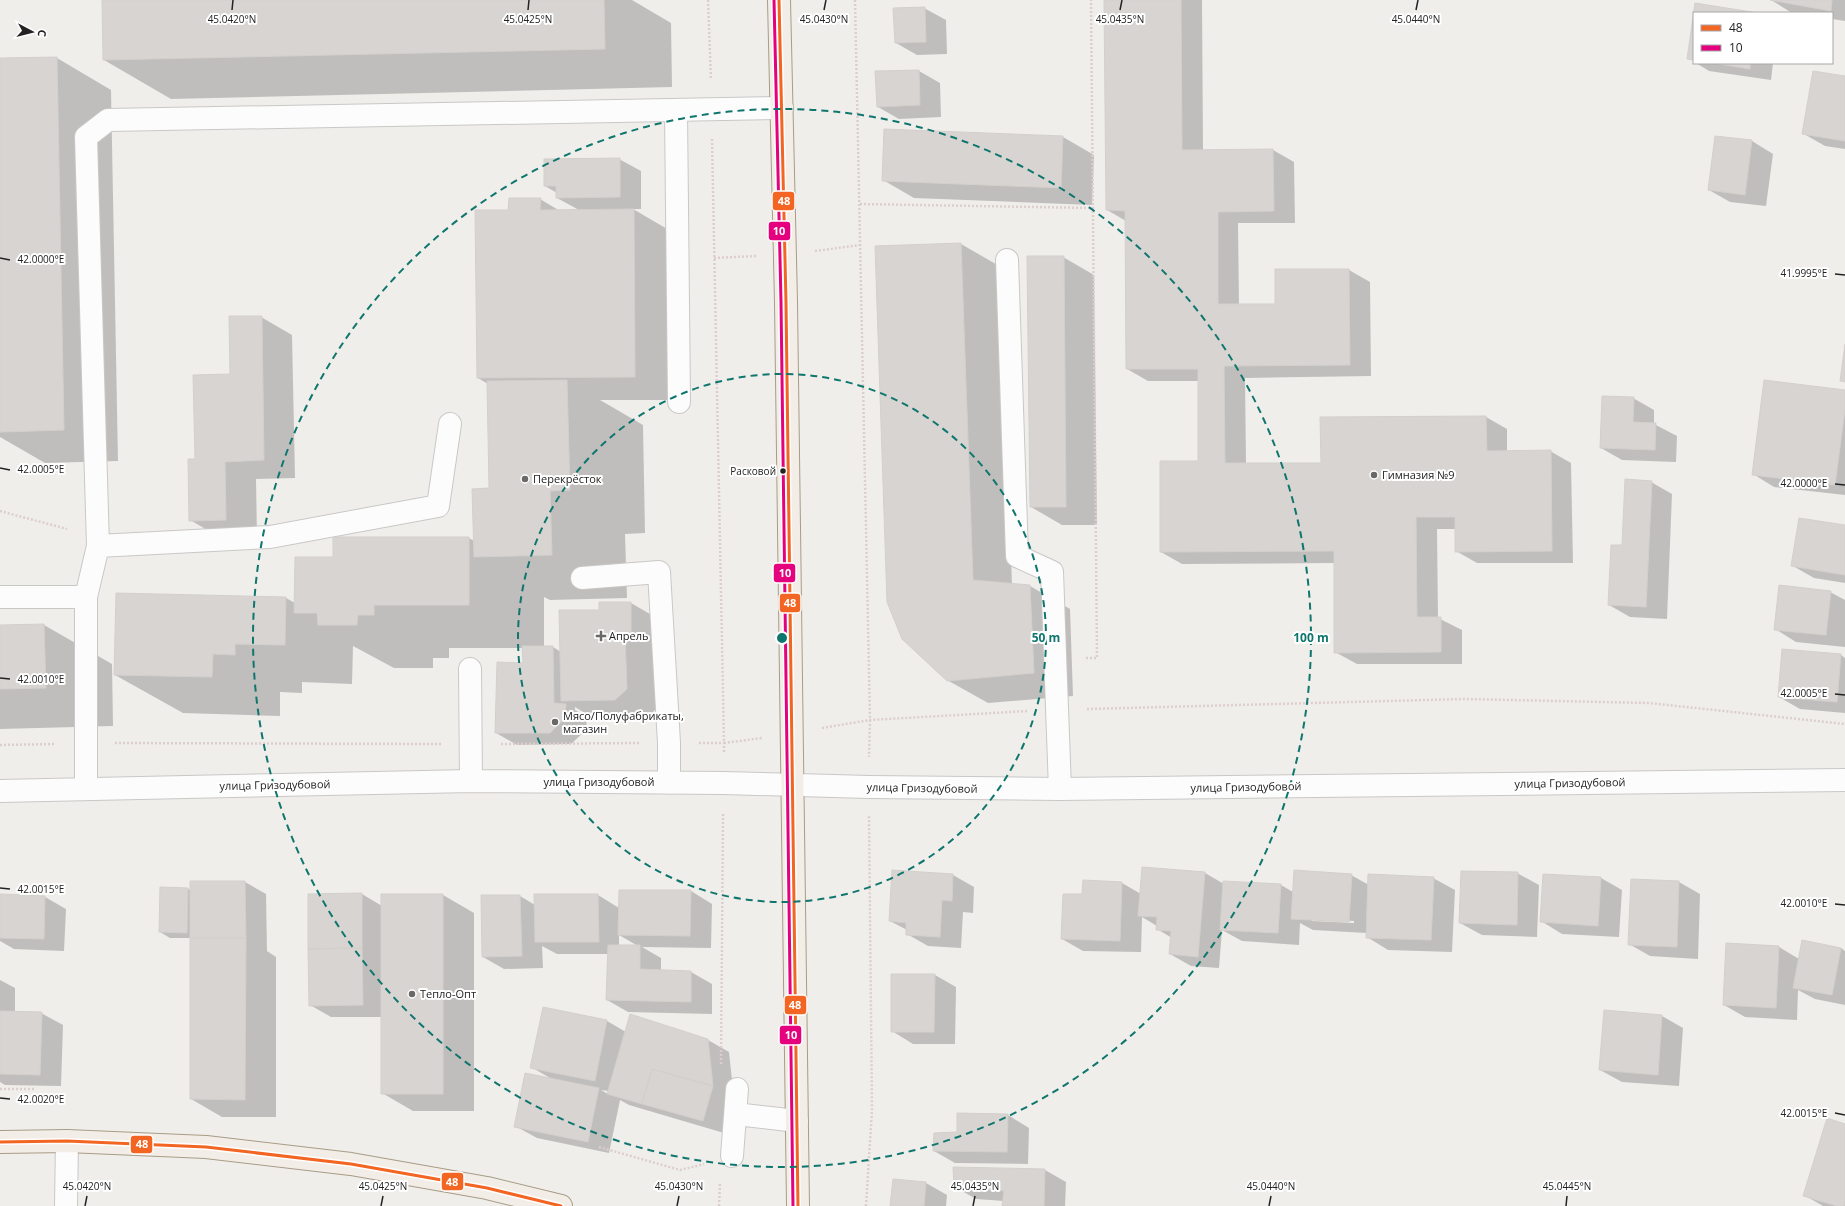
<svg xmlns="http://www.w3.org/2000/svg" width="1845" height="1206" font-family="'Open Sans',sans-serif">
<style>
.shadow{fill:#0003;fill-rule:evenodd}
.building{fill:#d7d4d2;stroke:#d3d0cc}
.lines{fill:none;stroke-linecap:round;stroke-linejoin:round}
.minor-casing{stroke:#c9c8c7;stroke-width:24}
.major-casing{stroke:#a79c86;stroke-width:24}
.path{stroke:#dccecd;stroke-width:2.5;stroke-dasharray:2 2;stroke-linecap:butt}
.minor{stroke:#fdfcfc;stroke-width:22}
.major{stroke:#f3ede7;stroke-width:22}
.bus-1-casing{stroke:#fff;stroke-width:6}
.bus-2-casing{stroke:#fff;stroke-width:6}
.bus-1{stroke:#f26522;stroke-width:3}
.bus-2{stroke:#e5007d;stroke-width:3}
.ticks{fill:none;stroke:#222;stroke-width:1.5}
.ring{fill:none;stroke:#0f766e;stroke-width:2;stroke-dasharray:7 5}
.bus-dot{fill:#222;stroke:#fff;stroke-width:1.5}
.poi-dot{fill:#6a6968;stroke:#fff;stroke-width:1.5}
.labels{text-anchor:middle;stroke-width:4;stroke-linejoin:round;paint-order:stroke}
.bus-label{font-size:10px;fill:#222;stroke:#fff;text-anchor:end}
.poi-label{font-size:11px;fill:#222;stroke:#fff;text-anchor:start}
.street-label{font-size:11px;fill:#222;stroke:#fff}
.ticks-label{font-size:10px;text-anchor:middle;fill:#222;stroke:#fff;stroke-width:4;stroke-linejoin:round;paint-order:stroke}
.centre{fill:#0f766e;stroke:#fff;stroke-width:2}
.ring-label{font-size:12px;text-anchor:middle;font-weight:bold;fill:#0f766e;stroke:#fff;stroke-width:4;stroke-linejoin:round;paint-order:stroke}
.line-badge{stroke:#fff;stroke-width:1.5}
.badge-label{font-size:11px;text-anchor:middle;font-weight:bold;fill:#fff}
</style>
<rect width="100%" height="100%" fill="#f0eeeb"/>
<path class="shadow" d="M103,0H632L671,23L672,87L171,99L104,60Z
M1105,0H1202L1203,150H1273L1294,162L1295,223H1238L1239,305H1276L1349,270L1370,282L1371,376L1245,378L1246,464H1322L1486,417L1507,429V452L1550,451L1571,463L1573,563H1477L1456,551V529H1437L1438,618L1462,630V664H1357L1335,652V563L1182,564L1161,552L1199,462V381H1148L1127,369L1126,221L1107,210Z
M1771,0H1845V21L1832,19V13H1792Z
M924,8L946,20L947,54L917,55L896,43Z
M57,58L111,90L118,461L45,463L0,437V59Z
M1696,63H1773L1771,80L1709,71Z
M919,71L940,83L941,117L899,119L878,107Z
M1845,77V149L1825,146L1804,134Z
M885,131L1063,137L1094,155L1092,205L914,198L883,180Z
M1752,141L1773,154L1766,206L1730,202L1709,190Z
M619,159L641,171V209H633L674,233L675,400H600L643,425L645,533L625,534L627,598L550,600L544,597V647H553L561,652L600,611V603H631L662,621L658,707L647,718H593L575,707V710L587,717L586,730L571,744L517,745L496,733L524,664L523,648H449V658H433V668H394L353,646L352,684L302,682V693L280,692V716L183,713L115,675L117,594L286,598L295,603L334,558V538H469L474,541L490,489L488,384L478,378L509,211L540,199L560,211L579,210L557,198V193L545,186Z
M961,244L1001,267L1012,585L1030,586L1070,609L1073,696L988,703L947,680Z
M1063,257L1094,275L1097,525H1062L1031,507Z
M261,317L292,335L295,478L256,479L257,537L221,538L190,520L196,460L231,375Z
M1845,391V495L1774,487L1753,474Z
M1633,398L1654,410V424L1677,436L1676,462L1622,460L1601,448Z
M1651,482L1672,494L1667,619L1630,617L1609,605Z
M1845,526V583L1814,578L1793,566Z
M1830,592L1845,600V647L1796,642L1775,629Z
M44,625L112,664L113,726L0,729V626Z
M1841,655L1845,658V713L1800,709L1779,697Z
M893,872L953,875L974,887L973,913L963,912L961,948L928,946L907,934V930L890,921Z
M1205,873L1224,884L1281,885L1293,892L1351,875L1369,885L1433,878L1455,890L1452,952L1388,950L1367,937V933L1313,930L1300,923L1299,945L1242,941L1222,930L1219,968L1191,966L1170,954L1172,938L1157,929V926L1142,917L1141,952L1083,951L1062,939L1083,895L1122,883L1141,894ZM1312,919L1354,921V923L1312,921Z
M1517,873L1539,885L1537,937L1482,935L1460,923Z
M1601,878L1622,890L1619,937L1562,934L1541,921Z
M1632,880L1679,882L1700,894L1698,959L1650,956L1629,944Z
M191,882H245L266,894L267,951L276,957V1117H222L191,1099V938H170L160,932L161,888L188,889L191,890Z
M620,891H691L712,904L711,948L642,947L661,958V971L691,972L712,984V1014L628,1012L607,1000L608,954H557L542,946L543,968L504,969L483,957L520,896L535,905L598,895L619,908ZM619,935L638,946H619Z
M362,894L382,906V895H443L474,913V1111H413L382,1093V1017H331L310,1005Z
M0,895L45,897L66,909L64,951L14,949L0,941Z
M1779,947L1799,959L1841,948L1845,951V1005L1815,999L1798,990L1797,1020L1745,1017L1724,1005Z
M935,975L956,987L955,1044H913L892,1031Z
M0,980L15,988V1012L41,1013L63,1025L61,1086L5,1085L0,1082Z
M543,1008L607,1021L626,1032L708,1040L729,1052L734,1099L724,1133L629,1105L620,1100L609,1153L537,1138L515,1126L550,1078L531,1067ZM601,1090L609,1091L608,1094Z
M1605,1011L1662,1016L1683,1028L1679,1086L1622,1082L1600,1070Z
M958,1114L1008,1115L1029,1128L1028,1164L955,1163L934,1151L958,1133Z
M1845,1125V1206H1823L1804,1195Z
M954,1168L1045,1170L1066,1182L1065,1206H1003L1004,1201L976,1199L955,1187Z
M926,1183L947,1195L946,1206H891Z"/>
<path class="building" d="M102,0H604L605,49L103,60Z
M1104,0H1181L1182,150L1273,149L1274,211L1218,212V304H1275V269H1349L1350,365L1224,366L1225,463H1321L1320,417L1486,416L1487,451L1551,450L1552,551L1455,552V517H1416L1417,617H1441V652L1334,653V551L1160,552V461H1198V369H1126L1125,211L1106,210Z
M1770,0H1832L1831,11Z
M1695,3L1758,13H1694V60L1687,59Z
M925,7L926,42L895,43L893,8Z
M57,57L64,430L0,432V58Z
M1713,63H1750V69Z
M919,70L920,105L877,107L875,71Z
M1813,71L1845,76V141L1802,134Z
M884,129L1063,136L1061,188L882,181Z
M1715,136L1752,140L1745,195L1708,190Z
M620,158V197L556,198V186H544V159Z
M509,198H541L540,210L634,209L635,377L477,378L475,210H508Z
M961,243L973,580L1030,585L1034,673L947,681L902,639L887,602L875,246Z
M1027,256H1064L1066,507H1030Z
M229,316H262L264,460L225,462L226,520L189,521L188,459H195L193,375L230,374Z
M1845,344V382L1840,381Z
M567,380L570,490L550,491L552,555L474,557L472,489L489,488L487,381Z
M1764,380L1845,390V409L1835,485L1752,475Z
M1602,396L1634,397L1633,422L1656,423L1655,450L1600,448Z
M1625,479L1652,481L1646,607L1608,605L1611,545H1622Z
M1799,518L1845,525V575L1791,566Z
M333,537H469V605H374V615H358L357,625H318L317,613H294L295,557H333Z
M1779,585L1831,591L1826,635L1774,630Z
M116,593L286,597L285,645L235,644V655L213,654L212,677L114,675Z
M599,602H631V636H625L627,689L615,700L561,701L559,610H599Z
M44,624L46,688L0,689V625Z
M522,646H553L554,703L566,704L565,718L550,733H495L497,662L523,663Z
M1782,649L1841,654L1837,702L1778,697Z
M1142,867L1205,872L1198,957L1169,954L1171,931L1156,930L1157,917L1138,916Z
M892,870L953,874L952,901L942,900L940,937L906,935V923L889,921Z
M1294,870L1352,874L1349,922L1291,919Z
M1461,871L1518,872L1517,925L1459,923Z
M1368,874L1434,877L1431,940L1366,938Z
M1543,874L1601,877L1598,926L1540,922Z
M1631,879L1679,881L1677,947L1628,945Z
M1083,880L1122,882L1120,941L1061,939L1063,894H1082Z
M190,881H245L246,938H190Z
M1223,881L1281,884L1278,933L1220,930Z
M160,887L188,888L187,933L159,932Z
M619,890H691L690,936L618,935Z
M362,893V948L308,949V894Z
M0,894L45,896L44,939L0,938Z
M381,894H443V1094H381Z
M534,894H598L599,942H535Z
M481,895H520L522,956L482,957Z
M190,938H246L245,1100L190,1099Z
M1802,940L1841,948L1832,995L1793,988Z
M1726,943L1779,946L1776,1008L1723,1005Z
M608,945H640V969L691,971V1002L606,1000Z
M362,948L363,1005L309,1006L308,949Z
M891,974H935L934,1032H891Z
M543,1007L607,1020L595,1081L530,1068Z
M1604,1010L1662,1015L1658,1075L1599,1070Z
M0,1011L42,1012L40,1075L0,1074Z
M630,1014L708,1039L713,1086L652,1069L642,1104L607,1094Z
M652,1069L713,1086L703,1121L642,1104Z
M525,1073L599,1088L588,1142L514,1127Z
M957,1113L1008,1114L1007,1152L933,1151L934,1133L957,1132Z
M1827,1118L1845,1124V1201L1844,1206H1837L1803,1196Z
M953,1167L1045,1169L1044,1206H1002L1004,1191L954,1187Z
M893,1179L926,1182L924,1206H890Z"/>
<g class="lines">
<defs>
<path id="minor" d="M676,110L679,402
M1007,260L1017,556L1052,572L1060,789
M98,546L270,537L438,506L450,424
M582,578L659,572L669,743V783
M0,597H86
M470,669L471,781
M86,789V597L98,546L86,137L108,120L782,108
M0,791L471,781L723,783L869,787L1060,789L1845,780
M736,1114L797,1121
M732,1156L737,1089
M66,1206L67,1141"/>
<path id="major" d="M779,0L786,302L798,1206
M0,1142L67,1141L206,1147L351,1164L487,1188L561,1206"/>
</defs>
<use href="#minor" class="minor-casing"/>
<use href="#major" class="major-casing"/>
<path class="path" d="M708,0L711,80
M855,0L870,720L869,757
M712,139L724,743L762,738
M860,204L1092,208
M815,251L860,245
M714,258L756,256
M0,511L67,529
M1086,658H1097L1091,0
M1087,709L1464,699L1649,703L1845,724
M822,728L870,720L1028,711
M115,743L442,744
M699,743H724V754
M501,744L640,743
M0,745L56,744
M721,1064L723,813
M0,1089H34
M599,1147L680,1170L704,1164
M719,1206L720,1183
M866,1206L872,1110L869,816"/>
<use href="#minor" class="minor"/>
<use href="#major" class="major"/>
<defs>
<path id="bus-1" d="M779,0L786,302L798,1206
M0,1142L67,1141L206,1147L351,1164L487,1188L561,1206"/>
<path id="bus-2" d="M774,0L781,302L793,1206"/>
</defs>
<use href="#bus-1" class="bus-1-casing"/>
<use href="#bus-2" class="bus-2-casing"/>
<use href="#bus-1" class="bus-1"/>
<use href="#bus-2" class="bus-2"/>
</g>
<path class="ticks" d="M232,10L233,0M528,10L529,0M824,10L826,0M1120,10L1122,0M1416,10L1418,0M0,258L10,260M1835,274L1845,275M0,468L10,470M1835,484L1845,485M0,678L10,679M1835,694L1845,695M0,888L10,889M1835,904L1845,905M0,1098L10,1099M1835,1113L1845,1115M85,1206L87,1196M381,1206L383,1196M677,1206L679,1196M973,1206L975,1196M1269,1206L1271,1196M1566,1206L1567,1196"/>
<g class="ring">
<circle cx="782" cy="638" r="264"/>
<circle cx="782" cy="638" r="529"/>
</g>
<circle class="bus-dot" cx="783" cy="471" r="3.5"/>
<g class="poi-dot">
<circle cx="1374" cy="475" r="4"/>
<circle cx="525" cy="479" r="4"/>
<path d="M599 630h4v4h4v4h-4v4h-4v-4h-4v-4h4z"/>
<circle cx="555" cy="722" r="4"/>
<circle cx="412" cy="994" r="4"/>
</g>
<g class="labels">
<g class="bus-label">
<text x="776" y="475">Расковой</text>
</g>
<g class="poi-label">
<text x="1382" y="479">Гимназия №9</text>
<text x="533" y="483">Перекрёсток</text>
<text x="609" y="640">Апрель</text>
<text x="563" y="720">Мясо/Полуфабрикаты,<tspan x="563" dy="13">магазин</tspan></text>
<text x="420" y="998">Тепло-Опт</text>
</g>
<g class="street-label">
<text x="599" y="786">улица Гризодубовой</text>
<text transform="translate(1570 783) rotate(-1)" y="4">улица Гризодубовой</text>
<text transform="translate(275 785) rotate(-1)" y="4">улица Гризодубовой</text>
<text transform="translate(1246 787) rotate(-1)" y="4">улица Гризодубовой</text>
<text transform="translate(922 788) rotate(1)" y="4">улица Гризодубовой</text>
</g>
</g>
<g class="ticks-label">
<text x="232" y="23">45.0420°N</text>
<text x="528" y="23">45.0425°N</text>
<text x="824" y="23">45.0430°N</text>
<text x="1120" y="23">45.0435°N</text>
<text x="1416" y="23">45.0440°N</text>
<text x="41" y="263">42.0000°E</text>
<text x="1804" y="277">41.9995°E</text>
<text x="41" y="473">42.0005°E</text>
<text x="1804" y="487">42.0000°E</text>
<text x="41" y="683">42.0010°E</text>
<text x="1804" y="697">42.0005°E</text>
<text x="41" y="893">42.0015°E</text>
<text x="1804" y="907">42.0010°E</text>
<text x="41" y="1103">42.0020°E</text>
<text x="1804" y="1117">42.0015°E</text>
<text x="87" y="1190">45.0420°N</text>
<text x="383" y="1190">45.0425°N</text>
<text x="679" y="1190">45.0430°N</text>
<text x="975" y="1190">45.0435°N</text>
<text x="1271" y="1190">45.0440°N</text>
<text x="1567" y="1190">45.0445°N</text>
</g>
<circle cx="782" cy="638" r="6" class="centre"/>
<g class="ring-label">
<text x="1046" y="642">50 m</text>
<text x="1311" y="642">100 m</text>
</g>
<g class="line-badge">
<rect x="772" y="191" width="23" height="20" rx="4" fill="#f26522"/>
<rect x="768" y="221" width="23" height="20" rx="4" fill="#e5007d"/>
<rect x="773" y="563" width="23" height="20" rx="4" fill="#e5007d"/>
<rect x="779" y="593" width="22" height="20" rx="4" fill="#f26522"/>
<rect x="784" y="995" width="23" height="20" rx="4" fill="#f26522"/>
<rect x="779" y="1025" width="23" height="20" rx="4" fill="#e5007d"/>
<rect x="130" y="1135" width="23" height="19" rx="4" fill="#f26522"/>
<rect x="441" y="1172" width="23" height="19" rx="4" fill="#f26522"/>
</g>
<g class="badge-label">
<text x="784" y="205">48</text>
<text x="779" y="235">10</text>
<text x="785" y="577">10</text>
<text x="790" y="607">48</text>
<text x="795" y="1009">48</text>
<text x="791" y="1039">10</text>
<text x="142" y="1148">48</text>
<text x="452" y="1186">48</text>
</g>
<rect x="1693" y="12" width="140" height="52" fill="#ffffff" stroke="#a7a7a7"/>
<rect x="1701" y="25" width="20" height="6" fill="#f26522" stroke="#a7a7a7"/>
<text x="1729" y="32" font-size="12" fill="#222222">48</text>
<rect x="1701" y="45" width="20" height="6" fill="#e5007d" stroke="#a7a7a7"/>
<text x="1729" y="52" font-size="12" fill="#222222">10</text>
<g transform="translate(32 32) rotate(97)" stroke="#ffffff" stroke-width="3" paint-order="stroke">
<path d="M0-3L7 15L0 10L-7 15Z" fill="#222222"/>
<text y="-6" font-size="11" font-weight="bold" text-anchor="middle" fill="#222222">С</text>
</g>
</svg>
